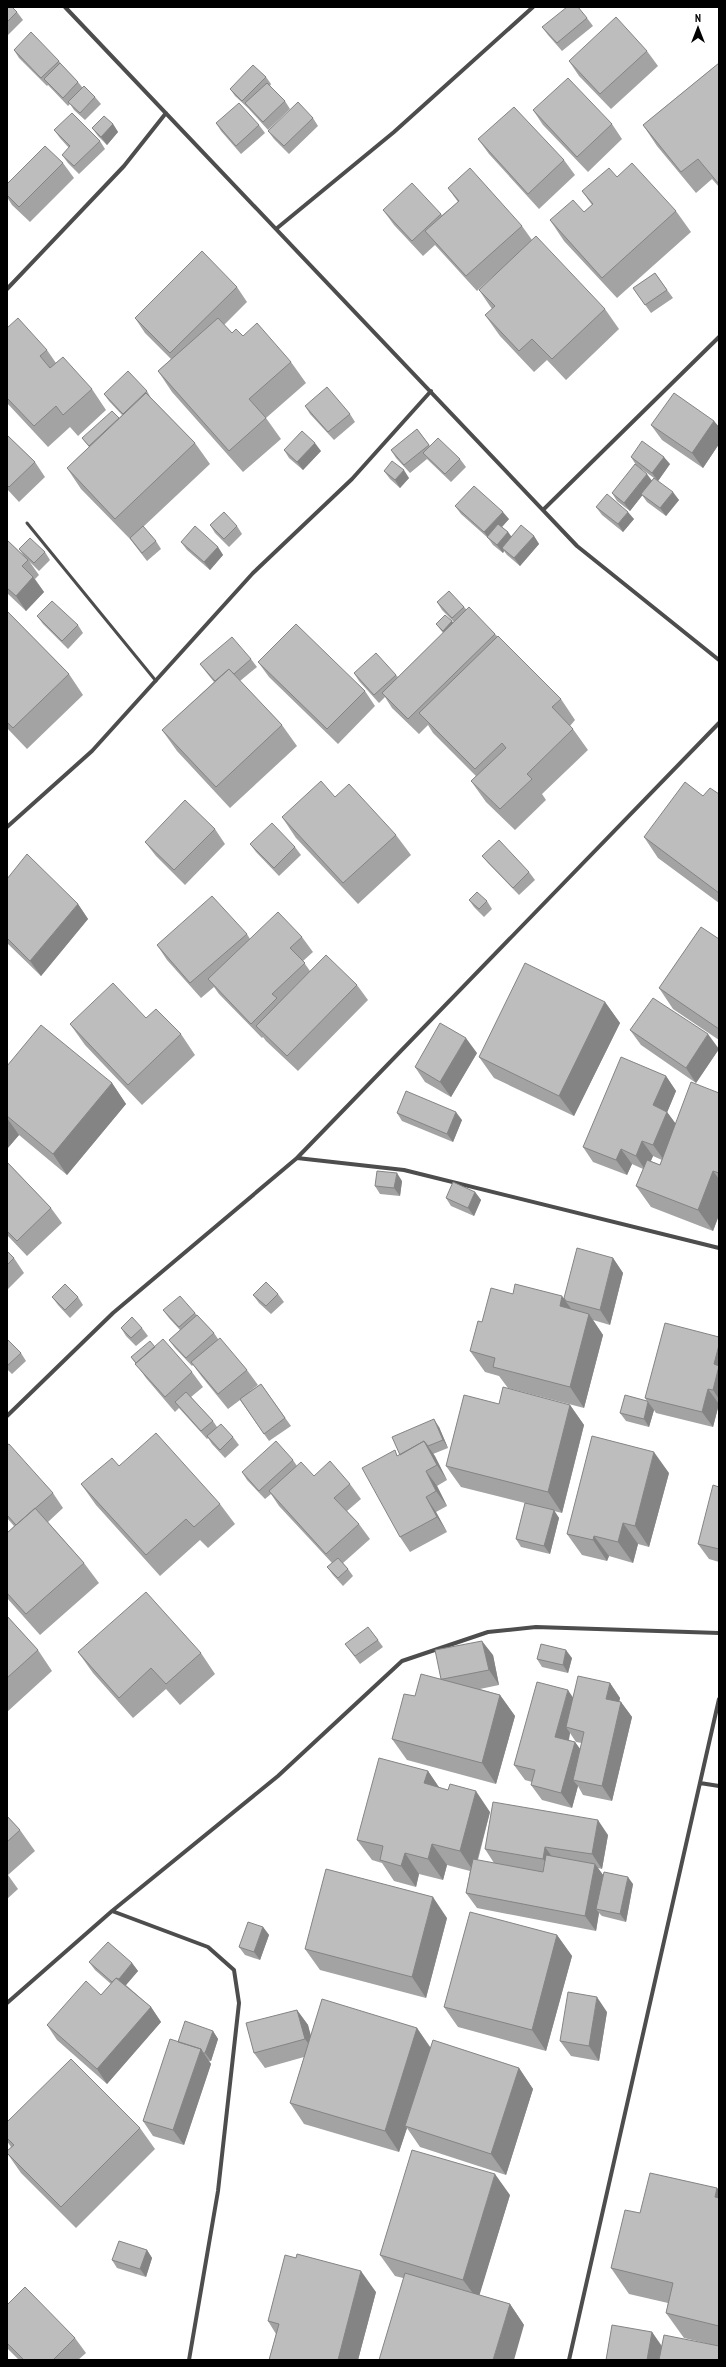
<svg xmlns="http://www.w3.org/2000/svg" width="726" height="2367" font-family="'PT Sans Narrow',sans-serif">
<style>
.lines{fill:none;stroke-linecap:round;stroke-linejoin:round}
.service{stroke:#4d4d4d;stroke-width:3}
.minor{stroke:#4d4d4d;stroke-width:4}
.wall{fill:#a3a3a3;fill-rule:evenodd}
.shaded-wall{fill:#848484}
.building{fill:#bdbdbd;stroke:#848484}
</style>
<rect width="100%" height="100%" fill="#fff"/>
<g class="lines">
<path class="service" d="M27,523L156,681"/>
<path class="minor" d="M65,7L577,546L719,660
M276,229L394,132L533,7
M7,289L124,166L166,113
M543,510L719,337
M7,827L92,751L253,573L352,479L431,391
M297,1158L719,723
M7,1416L113,1313L297,1158L404,1170L719,1248
M700,1783L719,1786
M112,1911L208,1947L234,1970L239,2003L218,2191L189,2360
M7,2003L112,1911L278,1776L402,1661L488,1632L536,1627L719,1633
M569,2360L719,1699"/>
</g>
<path class="wall" d="M7,7L17,12L23,20L7,36Z
M587,18L593,26L562,51L548,35L542,27Z
M14,50L59,61L62,65L78,82L82,87L95,97L101,104L85,120L74,110L70,104L68,106L48,85L47,86L19,58Z
M647,51L658,66L611,109L579,76L569,61Z
M719,63V187L712,179L696,193L657,146L643,125Z
M266,77L271,84L270,86L285,101L290,109L268,130L248,108L235,96L230,89Z
M533,110L612,124L622,139L588,172L543,125Z
M313,118L318,126L289,154L274,139L268,131Z
M216,123L259,125L265,133L241,154L221,131Z
M113,124L118,132L107,145L98,136L92,128Z
M54,130L100,141L105,149L79,174L68,163L62,155L69,148L60,138Z
M478,139L564,160L575,175L539,209L489,154Z
M63,163L74,178L30,222L12,205L7,197V184Z
M617,177L676,211L691,232L617,298L564,241L550,220L584,212L592,205L582,191Z
M448,188L522,226L532,240L605,309L619,329L566,380L547,360L534,372L500,336L485,315L492,309L479,290L493,276L477,291L435,245L423,256L394,225L383,210L441,214L442,215L458,202Z
M655,273L673,298L651,313L633,288Z
M237,287L247,302L224,325L232,333L243,336L291,362L306,383L266,418L281,439L243,472L172,392L158,371L171,359L145,333L135,318Z
M7,328L47,350L56,363L92,389L106,410L78,436L70,427L48,447L7,403Z
M147,391L151,398L195,443L210,464L143,527L156,541L161,549L147,561L130,539L81,489L67,468L89,447L82,438L119,418L122,415L109,401L104,394Z
M305,406L350,414L355,422L334,440L310,414Z
M714,421L719,427V444L703,468L662,440L651,425Z
M417,429L430,446L460,459L466,467L451,482L427,459L410,473L396,458L391,450Z
M7,435L35,462L45,477L19,502L7,489Z
M284,450L321,451L303,470L289,458Z
M631,457L670,464L658,481L679,500L666,516L647,502L642,495L630,511L617,501L612,493L652,480L654,478L636,465Z
M384,471L409,478L400,488L390,479Z
M455,506L509,519L502,527L508,532L511,536H534L539,544L520,566L507,555L504,551L503,553L493,545L488,538L461,514Z
M596,507L634,519L623,532L602,515Z
M210,525L237,526L242,534L229,547L215,533Z
M7,540L24,556L19,549L45,552L50,560L39,571L29,561L39,575L35,579L44,592L26,611L7,593Z
M181,542L218,547L223,555L210,570L187,550Z
M437,602L464,607L467,610L495,634L497,636L561,699L575,720L570,726L573,729L588,750L542,794L546,800L515,830L486,802L471,781L476,776L433,733L428,725L419,734L392,708L385,697L379,703L359,681L354,673L396,675L398,677L443,633L436,624L453,623L454,622L442,610Z
M7,611L69,674L83,695L27,749L7,728Z
M37,616L78,625L83,633L68,649L43,624Z
M251,659L257,667L240,681L282,725L297,746L230,808L177,751L162,730L214,682L206,672L200,664Z
M258,662L365,691L375,706L338,744L269,677Z
M719,794V903L658,858L644,837L703,796Z
M335,797L396,835L411,855L358,904L296,838L282,817Z
M215,829L225,844L185,885L156,856L145,842Z
M250,844L295,847L301,855L279,876L256,852Z
M482,856L529,872L535,880L519,895L488,863Z
M7,879L78,904L88,919L41,976L7,943Z
M469,900L487,901L492,909L484,917L474,907Z
M247,934L250,939L302,937L313,952L303,961L310,971L357,985L368,1000L298,1071L266,1041L263,1037L262,1038L219,994L214,987L201,998L167,960L157,945Z
M719,939V1040L673,1009L659,988Z
M605,1002L620,1023L574,1116L494,1078L479,1057Z
M146,1018L181,1034L195,1055L142,1105L85,1045L70,1024Z
M630,1030L719,1049L696,1083L641,1045Z
M477,1053L451,1097L425,1082L415,1067Z
M7,1066L112,1083L126,1104L67,1175L19,1135L7,1149Z
M666,1076L676,1091L667,1112L676,1124L719,1093V1215L713,1231L651,1207L636,1186L643,1169L632,1164L627,1175L593,1162L583,1147ZM653,1156L662,1160L660,1165L651,1161Z
M397,1113L462,1120L453,1142L402,1121Z
M7,1162L51,1208L62,1223L27,1256L7,1235Z
M402,1181L400,1196L380,1194L375,1186Z
M475,1192L481,1200L474,1216L451,1206L446,1198Z
M7,1251L14,1258L24,1273L7,1290Z
M613,1258L623,1273L610,1325L593,1320L603,1335L584,1408L508,1388L499,1376L485,1372L470,1351L482,1322L513,1294L564,1298Z
M278,1294L284,1302L271,1314L259,1303L253,1295Z
M52,1297H78L83,1305L70,1318L58,1305Z
M163,1310L195,1313L214,1333L218,1339L247,1370L258,1385L250,1391L261,1384L291,1426L269,1441L240,1400L228,1409L202,1377L193,1365L192,1366L175,1348L169,1340L180,1330L169,1318Z
M121,1328H142L148,1336L136,1346L126,1336Z
M719,1337V1404L713,1427L656,1413L654,1410L649,1427L626,1421L620,1413L647,1401L645,1398Z
M7,1339L21,1353L26,1361L12,1374L7,1369Z
M155,1347L192,1372L203,1387L191,1397L213,1421L217,1427L233,1437L239,1445L225,1458L212,1444L208,1438L207,1439L179,1408L175,1412L146,1378L131,1357Z
M499,1404L570,1405L584,1425L562,1513L554,1511L559,1518L550,1554L521,1547L516,1539L525,1503L461,1487L446,1466Z
M439,1427L448,1448L433,1454L447,1480L437,1486L447,1506L436,1512L447,1532L410,1552L400,1537L398,1456Z
M7,1445L53,1493L63,1508L48,1522L84,1563L99,1583L40,1635L7,1598V1533L14,1526L7,1518Z
M293,1460L297,1466L314,1476L350,1484L361,1499L347,1511L359,1524L370,1539L343,1563L348,1569L353,1576L343,1586L333,1575L327,1567L332,1563L279,1506L271,1494L265,1499L247,1480L242,1472Z
M119,1466L220,1504L235,1524L208,1548L200,1540L160,1576L96,1505L81,1484Z
M669,1473L649,1547L638,1544L633,1563L609,1556L607,1561L582,1555L567,1534Z
M719,1487V1562L709,1559L698,1544Z
M7,1616L38,1650L52,1671L7,1712Z
M378,1640L383,1647L360,1664L345,1644Z
M78,1652L201,1653L215,1674L180,1705L166,1689L133,1718L93,1673Z
M493,1655L499,1685L480,1689L500,1695L515,1716L496,1784L407,1760L392,1739L415,1696L441,1679Z
M572,1658L568,1673L542,1667L537,1659Z
M610,1683L620,1698L619,1702H621L632,1717L612,1801L583,1795L578,1786L572,1808L542,1800L531,1785L532,1782L525,1780L514,1765L573,1697ZM570,1733L576,1742L582,1743L580,1749L575,1742L569,1740Z
M428,1771L439,1787L490,1812L478,1860L494,1863L485,1849L608,1835L602,1869L598,1868L603,1875L633,1884L626,1922L602,1916L599,1913L596,1931L477,1908L466,1893L470,1871L447,1865L443,1880L419,1874L416,1887L394,1881L382,1863L372,1860L357,1840Z
M7,1816L20,1830L35,1851L8,1875L18,1889L7,1899Z
M447,1918L426,1998L320,1970L305,1949Z
M263,1927L269,1935L260,1960L245,1955L239,1947Z
M557,1935L572,1956L546,2051L458,2027L444,2007Z
M89,1962L132,1963L138,1971L126,1985L151,2007L161,2022L107,2084L57,2040L47,2025L101,1995L111,1984L95,1970Z
M297,2010L308,2025L310,2035L417,2028L431,2048L519,2068L533,2089L506,2175L420,2147L407,2128L399,2152L304,2124L290,2103L304,2057L265,2068L254,2053Z
M607,2012L599,2061L571,2056L560,2041Z
M213,2031L218,2039L211,2061H209L211,2064L184,2145L153,2136L143,2121L178,2042Z
M7,2122L140,2128L155,2149L76,2228L21,2173L7,2153L11,2147L7,2141Z
M717,2188L719,2191V2360H606L652,2332L662,2346L709,2344L684,2338L666,2313L668,2303L629,2294L611,2268L640,2213Z
M510,2195L479,2295L510,2304L524,2325L403,2278L395,2276L380,2255Z
M147,2250L152,2258L146,2277L117,2268L112,2260Z
M376,2292L358,2360H269L276,2334L268,2321Z
M7,2305L75,2338L86,2353L78,2360H19L7,2348Z"/>
<path class="shaded-wall" d="M113,124L118,132L107,145L101,137Z
M714,421L719,427V444L703,468L692,453Z
M315,443L321,451L303,470L297,462Z
M664,457L670,464L658,481L652,473Z
M404,470L409,478L400,488L395,480Z
M647,474L653,482L630,511L624,503Z
M673,492L679,500L666,516L660,508Z
M503,512L509,519L490,540L484,532Z
M628,512L634,519L623,532L618,524Z
M508,532L513,539L502,548L504,551L503,553L497,545Z
M534,536L539,544L520,566L514,558Z
M218,547L223,555L210,570L204,562Z
M33,577L44,592L26,611L16,596Z
M452,621L458,629L449,639L443,631Z
M78,904L88,919L41,976L30,961Z
M605,1002L620,1023L574,1116L559,1096Z
M708,1034L719,1049L696,1083L686,1068Z
M466,1038L477,1053L451,1097L440,1082Z
M666,1076L676,1091L664,1120L653,1105Z
M112,1083L126,1104L67,1175L53,1154Z
M456,1112L462,1120L453,1142L447,1134Z
M667,1112L678,1127L664,1160L653,1145Z
M7,1118L19,1135L7,1149Z
M642,1141L653,1156L646,1171L636,1156Z
M621,1149L632,1164L627,1175L616,1160Z
M713,1171L719,1179V1215L713,1231L698,1210Z
M397,1173L402,1181L400,1196L394,1188Z
M475,1192L481,1200L474,1216L468,1208Z
M613,1258L623,1273L610,1325L600,1310Z
M562,1296L577,1317L560,1306Z
M589,1314L603,1335L584,1408L570,1387Z
M719,1345V1399L713,1390L714,1364Z
M708,1389L719,1404L713,1427L702,1412Z
M648,1402L654,1410L649,1427L644,1419Z
M570,1405L584,1425L562,1513L548,1492Z
M434,1419L439,1427L448,1448L443,1440Z
M424,1441L435,1456L447,1480L437,1465Z
M654,1452L669,1473L649,1547L635,1526Z
M426,1471L437,1486L447,1506L436,1491Z
M426,1497L436,1512L447,1532L437,1517Z
M554,1510L559,1518L550,1554L544,1546Z
M623,1523L638,1544L633,1563L618,1542Z
M594,1536L609,1556L607,1561L593,1540Z
M482,1641L493,1655L499,1685L489,1670Z
M566,1650L572,1658L568,1673L563,1665Z
M610,1683L620,1698L617,1714L606,1699Z
M568,1690L578,1705L566,1727L570,1733L566,1752L555,1737Z
M500,1695L515,1716L496,1784L482,1763Z
M621,1702L632,1717L612,1801L602,1786Z
M575,1742L586,1757L573,1780L578,1786L572,1808L561,1793Z
M428,1771L442,1792L424,1783Z
M476,1791L490,1812L474,1872L460,1851Z
M598,1820L608,1835L602,1869L592,1854Z
M432,1844L447,1865L443,1880L428,1859Z
M545,1847L556,1862L554,1874L543,1859Z
M405,1853L419,1874L416,1887L401,1866Z
M595,1864L606,1879L596,1909L599,1913L596,1931L585,1916Z
M628,1877L633,1884L626,1922L620,1914Z
M433,1897L447,1918L426,1998L412,1977Z
M263,1927L269,1935L260,1960L254,1952Z
M557,1935L572,1956L546,2051L532,2030Z
M132,1963L138,1971L120,1992L115,1984Z
M597,1997L607,2012L599,2061L589,2046Z
M151,2007L161,2022L107,2084L97,2069Z
M297,2010L308,2025L316,2054L305,2039Z
M417,2028L431,2049L405,2126L407,2128L399,2152L385,2131Z
M213,2031L218,2039L211,2061L205,2053Z
M201,2049L211,2064L184,2145L173,2130Z
M519,2068L533,2089L506,2175L491,2154Z
M495,2174L510,2195L478,2300L463,2280Z
M717,2188L719,2191V2204L715,2197Z
M147,2250L152,2258L146,2277L140,2269Z
M361,2271L376,2292L358,2360H338Z
M510,2304L524,2325L514,2360H493Z
M652,2332L662,2347L660,2360H647Z"/>
<path class="building" d="M7,7H12L17,12L7,22Z
M567,7H578L587,18L557,43L542,27Z
M616,17L647,51L600,94L569,61Z
M31,32L59,61L41,78L14,50Z
M60,63L78,82L63,98L44,79Z
M719,63V183H718L698,159L681,172L643,125Z
M253,65L266,77L242,101L230,89Z
M568,78L612,124L577,157L533,110Z
M267,83L285,101L263,122L245,103Z
M84,86L95,97L80,113L68,102Z
M298,102L313,118L284,146L268,131Z
M239,103L259,125L236,146L216,123Z
M514,107L564,160L528,194L478,139Z
M72,113L100,141L74,166L62,155L70,146L54,130Z
M104,116L113,124L101,137L92,128Z
M45,146L63,163L19,207L7,195V184Z
M632,163L676,211L602,278L550,220L573,200L584,212L593,204L582,191L609,168L617,177Z
M470,168L522,226L466,276L425,231L459,201L448,188Z
M412,183L441,214L412,241L383,210Z
M536,236L605,309L552,359L532,339L519,351L485,315L495,306L479,290Z
M202,251L237,287L170,353L135,318Z
M655,273L667,290L645,305L633,288Z
M18,318L47,350L40,356L50,368L63,357L92,389L63,415L56,406L34,426L7,398V328Z
M218,318L232,333L236,329L243,336L257,323L291,362L249,399L266,418L229,451L158,371Z
M128,371L147,391L123,414L104,394Z
M327,387L350,414L328,432L305,406Z
M146,393L195,443L115,519L67,468Z
M674,393L714,421L692,453L651,425Z
M112,411L119,418L89,446L82,438Z
M417,429L429,445L404,465L391,450Z
M302,431L315,443L297,462L284,450Z
M7,435L35,462L9,487L7,485Z
M438,438L460,459L445,474L423,453Z
M642,441L664,457L652,473L631,457Z
M392,461L404,470L395,480L384,471Z
M635,464L647,474L624,503L612,493Z
M654,478L673,492L660,508L641,494Z
M474,486L503,512L484,532L455,506Z
M607,494L628,512L618,524L596,507Z
M224,512L237,526L224,539L210,525Z
M498,524L508,532L497,545L487,537Z
M521,525L534,536L514,558L502,548Z
M143,526L156,541L142,553L130,538Z
M195,526L218,547L204,562L181,542Z
M30,538L45,552L34,563L19,549Z
M7,540L28,560L22,566L33,577L16,596L7,588Z
M449,591L464,607L452,618L437,602Z
M52,601L78,625L62,641L37,616Z
M469,607L495,634L408,719L382,693Z
M7,611L69,674L13,728L7,722Z
M445,615L452,621L443,631L436,624Z
M296,624L365,691L327,729L258,662Z
M498,636L561,699L552,707L573,729L527,774L532,779L500,809L471,781L506,748L502,743L475,769L419,713Z
M232,637L251,659L234,674L229,669L215,681L200,664Z
M376,653L396,675L374,695L354,673Z
M229,669L282,725L216,787L162,730Z
M321,781L335,797L349,784L396,835L343,883L282,817Z
M685,782L703,796L710,788L719,794V893L644,837Z
M185,800L215,829L174,870L145,842Z
M272,823L295,847L274,868L250,844Z
M499,840L529,872L513,888L482,856Z
M27,854L78,904L30,961L7,938V879Z
M477,892L487,901L479,909L469,900Z
M212,896L247,934L190,983L157,945Z
M278,912L302,937L290,948L305,963L272,994L277,998L251,1024L208,979Z
M701,927L719,939V1029L659,988Z
M326,955L357,985L287,1056L256,1026Z
M525,963L605,1002L559,1096L479,1057Z
M113,983L146,1018L156,1009L181,1034L128,1085L70,1024Z
M653,998L708,1034L686,1068L630,1030Z
M440,1023L466,1038L440,1082L415,1067Z
M41,1025L112,1083L53,1154L7,1116V1066Z
M621,1057L666,1076L653,1105L667,1112L653,1145L642,1141L636,1156L621,1149L616,1160L583,1147Z
M691,1082L719,1093V1173L713,1171L698,1210L636,1186L647,1160L660,1165Z
M406,1091L456,1112L447,1134L397,1113Z
M7,1162L51,1208L17,1241L7,1231Z
M377,1171L397,1173L394,1188L375,1186Z
M453,1182L475,1192L468,1208L446,1198Z
M577,1248L613,1258L600,1310L566,1301L564,1298Z
M7,1251L14,1258L7,1265Z
M266,1282L278,1294L266,1306L253,1295Z
M65,1284L78,1297L65,1310L52,1297Z
M515,1284L562,1296L560,1306L589,1314L570,1387L493,1367L495,1358L470,1351L478,1321L482,1322L491,1288L513,1294Z
M180,1296L195,1313L179,1327L163,1310Z
M197,1315L214,1333L186,1358L169,1340Z
M132,1317L142,1328L131,1338L121,1328Z
M665,1323L719,1337V1345L714,1364L719,1366L713,1390L708,1389L702,1412L645,1398Z
M220,1338L247,1370L218,1394L191,1362Z
M7,1339L21,1353L7,1366Z
M163,1339L192,1372L165,1397L135,1364Z
M150,1341L155,1347L136,1363L131,1357Z
M261,1384L285,1418L264,1434L240,1399Z
M503,1387L570,1405L548,1492L446,1466L464,1395L499,1404Z
M186,1392L213,1421L201,1431L175,1402Z
M625,1395L647,1401L648,1402L644,1419L620,1413Z
M434,1419L443,1440L428,1446L424,1441L400,1455L392,1437Z
M221,1424L233,1437L220,1450L207,1436Z
M156,1433L220,1504L194,1527L186,1519L146,1555L81,1484L112,1458L119,1466Z
M592,1436L654,1452L635,1526L623,1523L618,1542L594,1536L593,1540L567,1534Z
M276,1441L293,1460L259,1491L242,1472Z
M424,1441L437,1465L426,1471L436,1491L426,1497L437,1517L400,1537L362,1468L395,1450L397,1456Z
M9,1444L53,1493L16,1525L7,1515V1445Z
M330,1461L350,1484L334,1498L359,1524L326,1554L269,1491L301,1462L314,1476Z
M713,1485L719,1487V1549L698,1544Z
M525,1503L554,1510L544,1546L516,1539Z
M35,1508L84,1563L26,1614L7,1593V1533Z
M338,1558L348,1569L338,1578L327,1567Z
M146,1592L201,1653L166,1684L151,1668L119,1698L78,1652Z
M7,1616L38,1650L7,1678Z
M368,1627L378,1640L355,1656L345,1644Z
M482,1641L489,1670L443,1679H441L435,1650Z
M541,1644L566,1650L563,1665L537,1659Z
M421,1674L500,1695L482,1763L392,1739L404,1694L415,1696Z
M578,1676L610,1683L606,1699L621,1702L602,1786L573,1780L584,1732L566,1727Z
M537,1682L568,1690L555,1737L575,1742L561,1793L531,1785L535,1770L514,1765Z
M379,1758L428,1771L424,1783L448,1790L450,1784L476,1791L460,1851L432,1844L428,1859L405,1853L401,1866L380,1860L383,1846L357,1840Z
M493,1802L598,1820L592,1854L545,1847L543,1859L485,1849Z
M7,1816L20,1830L7,1842Z
M546,1855L595,1864L585,1916L466,1893L473,1859L543,1872Z
M326,1869L433,1897L412,1977L305,1949Z
M604,1872L628,1877L620,1914L596,1909Z
M470,1912L557,1935L532,2030L444,2007Z
M248,1922L263,1927L254,1952L239,1947Z
M108,1942L132,1963L119,1979L116,1978L112,1982L89,1962Z
M116,1978L151,2007L97,2069L47,2025L86,1981L101,1995Z
M568,1992L597,1997L589,2046L560,2041Z
M322,1999L417,2028L385,2131L290,2103Z
M297,2010L305,2039L254,2053L246,2023Z
M185,2021L213,2031L205,2053H203L201,2049L178,2042Z
M170,2039L201,2049L173,2130L143,2121Z
M433,2040L519,2068L491,2154L405,2126Z
M71,2059L140,2128L61,2207L7,2153V2151L14,2145L7,2138V2122Z
M412,2150L495,2174L463,2280L380,2255Z
M650,2173L717,2188L715,2197L719,2198V2326L666,2313L673,2283L611,2268L625,2210L640,2213Z
M119,2241L147,2250L140,2269L112,2260Z
M297,2254L361,2271L338,2360H269L279,2324L268,2321L285,2255L296,2258Z
M405,2273L510,2304L493,2360H379Z
M25,2287L75,2338L53,2360H24L7,2343V2305Z
M612,2325L652,2332L647,2360H606Z
M664,2335L719,2346V2360H659Z"/>
<rect width="726" height="2367" fill="none" stroke="#000000" stroke-width="16"/>
<g transform="translate(698 28)" stroke="#ffffff" stroke-width="3" paint-order="stroke">
<path d="M0-3L7 15L0 10L-7 15Z" fill="#000000"/>
<text y="-6" font-size="11" font-weight="bold" text-anchor="middle" fill="#000000">N</text>
</g>
</svg>
